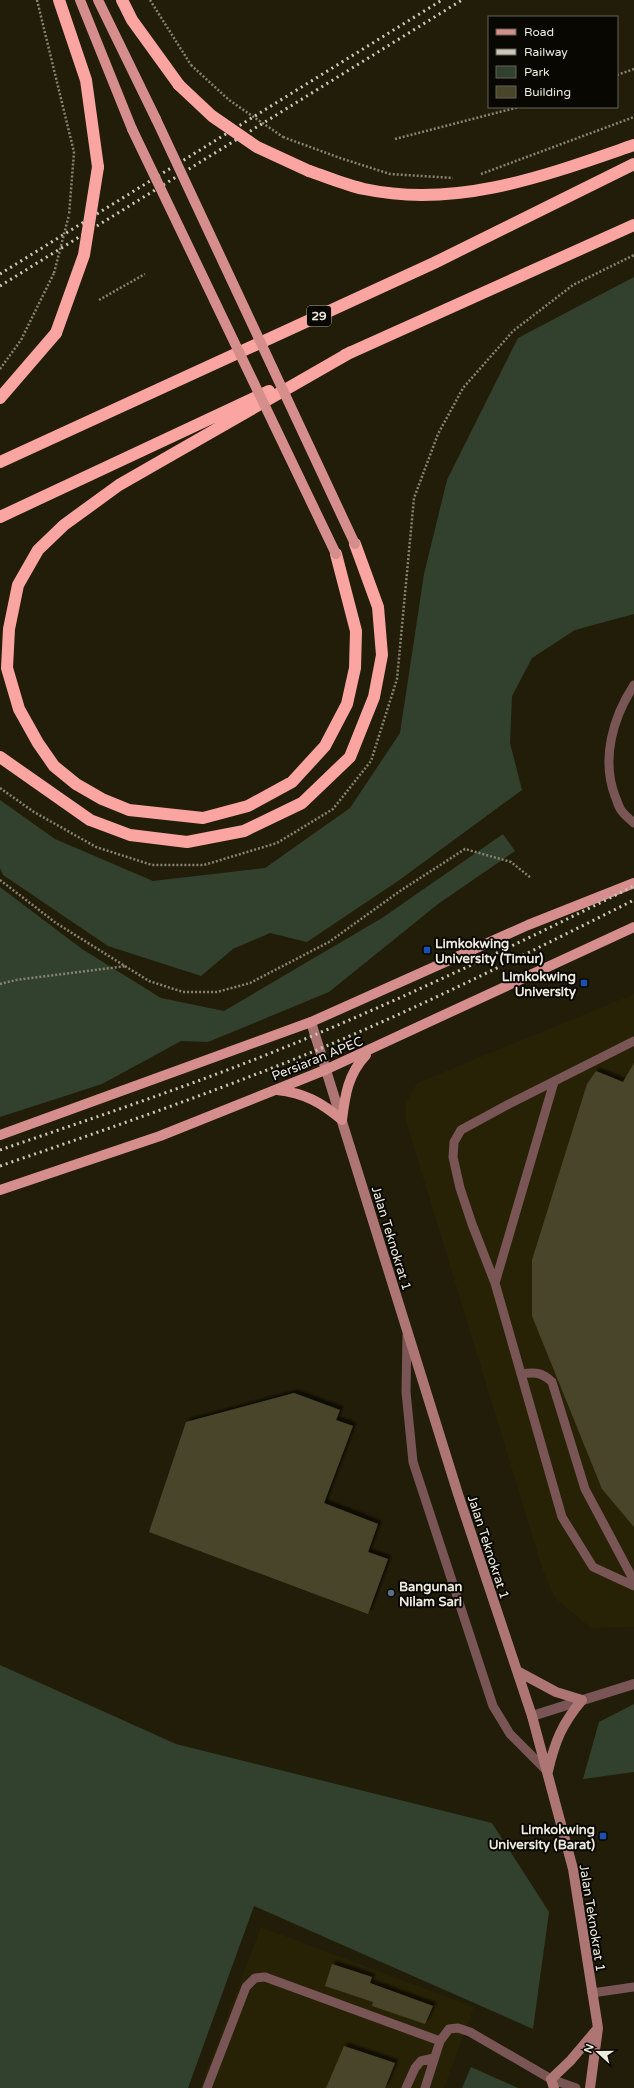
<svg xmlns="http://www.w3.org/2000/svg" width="634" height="2088" font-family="'Varela Round',sans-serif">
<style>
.built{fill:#272205}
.green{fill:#32412d}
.building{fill:#494529;filter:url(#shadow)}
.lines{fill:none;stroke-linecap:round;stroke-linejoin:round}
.path{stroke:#868372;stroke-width:2.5;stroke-dasharray:2 2;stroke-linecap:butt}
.lane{stroke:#795655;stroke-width:9}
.street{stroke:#795655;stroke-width:10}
.secondary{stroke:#ad7675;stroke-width:10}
.primary{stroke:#d68e8d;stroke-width:10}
.highway{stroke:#fba5a3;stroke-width:12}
.rail{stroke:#c9c7b8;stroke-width:3;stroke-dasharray:2 4;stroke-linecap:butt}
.path-bridge{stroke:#868372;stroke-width:2.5;stroke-dasharray:2 2;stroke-linecap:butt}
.primary-bridge{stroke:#d68e8d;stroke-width:10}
.highway-bridge{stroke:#fba5a3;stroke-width:12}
.transit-dot{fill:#1a4fb4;stroke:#090702;stroke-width:1.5}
.service-dot{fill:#5c6f8a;stroke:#090702;stroke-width:1.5}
.labels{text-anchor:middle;stroke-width:4;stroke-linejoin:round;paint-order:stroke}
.shield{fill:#090702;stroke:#a8a69b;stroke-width:1}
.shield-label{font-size:12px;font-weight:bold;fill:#eceadd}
.poi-label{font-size:13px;font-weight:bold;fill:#eceadd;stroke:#090702;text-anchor:start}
.street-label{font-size:13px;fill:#eceadd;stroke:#090702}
</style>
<defs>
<filter id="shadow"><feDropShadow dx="3.5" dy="-3.5" stdDeviation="1" flood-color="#0009"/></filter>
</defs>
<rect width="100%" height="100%" fill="#211d08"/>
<path class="built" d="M634,994V1627L591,1628L556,1599L543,1571L406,1121V1102L417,1083Z
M261,1927L474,2007L444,2088H200Z"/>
<path class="green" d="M634,277V614L575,630L532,658L512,696L510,743L522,790L398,881L307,942L270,933L233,949L201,976L108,946L3,875L0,868V800L55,839L153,881L265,868L350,808L400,733L424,574L447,480L518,338Z
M503,834L515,851L438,904L329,992L208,1042L181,1041L102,1084L0,1117V887L82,949L161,998L224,1011L382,918Z
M0,1665L176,1744L492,1823L549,1912L533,2029L254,1906L188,2088H0Z
M634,1704V1772L583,1779L599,1722Z
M471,2067L518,2088H462Z"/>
<path class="building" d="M634,1063V1527L602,1489L532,1316V1260L587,1084L596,1071L623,1082Z
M294,1393L340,1410L336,1420L353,1426L324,1503L378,1524L368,1552L388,1559L368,1614L149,1532L186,1422Z
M332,1964L372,1977L370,1983L433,2006L425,2024L372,2006L373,2002L325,1986Z
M344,2046L395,2063L385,2088H326Z"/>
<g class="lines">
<path class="path" d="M37,0L74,152L69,215
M150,0L191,65
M617,75L634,69
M283,137L340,158L390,174L453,178
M395,139L519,107
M481,174L634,117
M99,300L145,274
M0,369L21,340L54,273
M0,788L34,812L96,847L152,865H204L277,843L333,809L371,761L397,679L414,498L438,434L463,388L513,331L573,285L634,255
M0,880L56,923L149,981L183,992H217L250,983L329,942L400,891L465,849L511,862L531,878
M0,984L16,980L126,966"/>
<path class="lane" d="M634,685C613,717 601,759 615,796C617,800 618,806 621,810C624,815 630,819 634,823
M634,1041L509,1104L461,1130L454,1142L453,1157L460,1188L472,1224L495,1283L562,1517L593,1567L634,1586
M495,1283L554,1082
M407,1335L406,1392L413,1462L493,1706L510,1734L548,1772
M521,1374C535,1372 542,1372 552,1382L585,1489L634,1581
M592,1993L634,1987
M207,2088L246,1987L255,1978L265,1977L440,2041
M406,2088L415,2068L421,2061L434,2058
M425,2088L440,2041L449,2029L458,2028L470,2032L551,2079L576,2088"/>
<path class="street" d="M532,1716L634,1684"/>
<path class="secondary" d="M311,1022L458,1494L532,1716L573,1869L598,2028L590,2088
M517,1671L556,1692L582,1700C562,1724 555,1741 548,1771
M554,2088L551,2079L571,2060L598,2028"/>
<path class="primary" d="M80,0L132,129
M98,0L156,119
M277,1090C304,1093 321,1102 342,1120
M342,1120C345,1095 348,1074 366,1055
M0,1135L311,1022L528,925L634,883
M0,1190L160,1136L325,1070L634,927"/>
<path class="highway" d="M59,0L86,80L98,167
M122,0L132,20L179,85
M309,171C327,177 346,185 364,189C458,209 547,175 634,145
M345,355L634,225
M0,398L56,333
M0,462L434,263L634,164
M0,517L269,391
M336,554L356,631L355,668L347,704L325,746L292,782L248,806L203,818L129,810L102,799L76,784L54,766L38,743L19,709L7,668L9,629L18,585L38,550L64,525L119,485L351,352
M0,757L90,820L130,835L187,842L244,831L302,803L350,757L374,697L382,655L378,607L355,544"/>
<path class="rail" d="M0,274L442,0
M0,286L462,0
M0,1150C102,1115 205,1081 305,1039C417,992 526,940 634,886
M0,1166C105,1130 209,1094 312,1052C421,1007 528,953 634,900"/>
<path class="path-bridge" d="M191,65L229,100L283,137
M54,273L69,215"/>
<path class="primary-bridge" d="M156,119L355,544
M132,129L336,554"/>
<path class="highway-bridge" d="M179,85L212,116L257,147L309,171
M56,333L84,255L98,167"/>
</g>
<g class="transit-dot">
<rect x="423" y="946" width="8" height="8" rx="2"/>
<rect x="580" y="979" width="8" height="8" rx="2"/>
<rect x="599" y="1832" width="8" height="8" rx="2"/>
</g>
<circle class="service-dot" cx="391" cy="1593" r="4"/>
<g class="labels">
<rect class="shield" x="307" y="306" width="24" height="20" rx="3"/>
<g class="shield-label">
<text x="319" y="320">29</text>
</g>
<g class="poi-label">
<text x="435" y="948">Limkokwing<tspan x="435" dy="15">University (Timur)</tspan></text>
<text x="576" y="981" text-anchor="end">Limkokwing<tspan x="576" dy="15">University</tspan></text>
<text x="399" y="1591">Bangunan<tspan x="399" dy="15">Nilam Sari</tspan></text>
<text x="595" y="1834" text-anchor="end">Limkokwing<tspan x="595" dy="15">University (Barat)</tspan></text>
</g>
<g class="street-label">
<text transform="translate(317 1058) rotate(-22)" y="5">Persiaran APEC</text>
<text transform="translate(392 1238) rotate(73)" y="5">Jalan Teknokrat 1</text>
<text transform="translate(489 1547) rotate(72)" y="5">Jalan Teknokrat 1</text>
<text transform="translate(593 1918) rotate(81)" y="5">Jalan Teknokrat 1</text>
</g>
</g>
<rect x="488" y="16" width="130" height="92" fill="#090702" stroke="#64625a"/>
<rect x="496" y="29" width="20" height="6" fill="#d68e8d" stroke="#64625a"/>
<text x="524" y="36" font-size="12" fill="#eceadd">Road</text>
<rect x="496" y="49" width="20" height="6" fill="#c9c7b8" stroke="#64625a"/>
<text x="524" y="56" font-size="12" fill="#eceadd">Railway</text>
<rect x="496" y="66" width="20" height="12" fill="#32412d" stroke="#64625a"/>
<text x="524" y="76" font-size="12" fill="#eceadd">Park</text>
<rect x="496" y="86" width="20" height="12" fill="#494529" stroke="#64625a"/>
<text x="524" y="96" font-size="12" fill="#eceadd">Building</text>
<g transform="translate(598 2052) rotate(291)" stroke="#090702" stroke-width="3" paint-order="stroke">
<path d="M0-3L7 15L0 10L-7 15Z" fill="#eceadd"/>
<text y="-6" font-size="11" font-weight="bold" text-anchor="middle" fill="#eceadd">N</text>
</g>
</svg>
